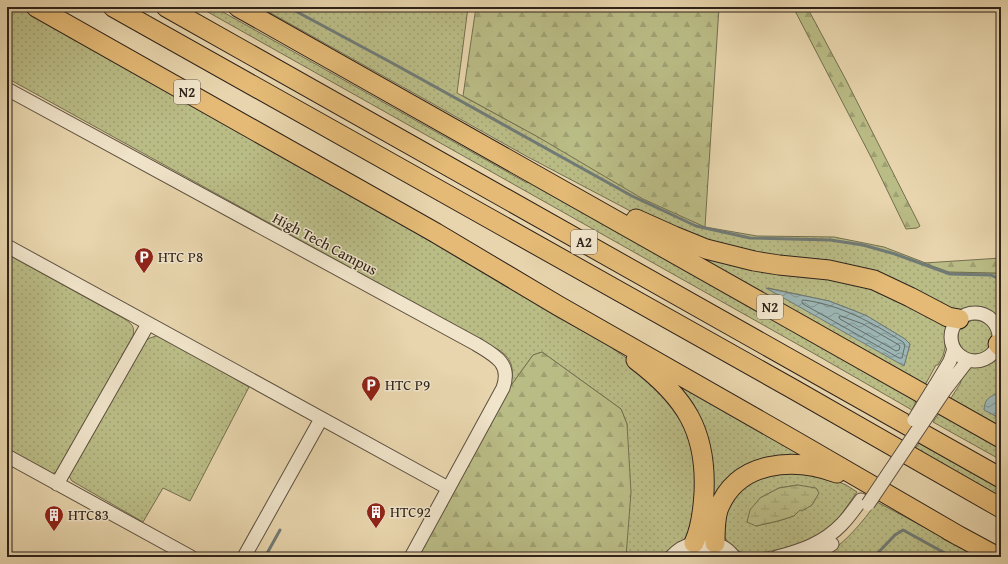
<svg xmlns="http://www.w3.org/2000/svg" width="1008" height="564" font-family="'Gentium Book Plus',serif">
<style>
.grass{fill:url(#grass-dots);stroke:#747050;fill-rule:evenodd}
.forest{fill:url(#forest-firs);stroke:#747050}
.wetland{fill:url(#wetland-marsh);stroke:#747050}
.water{fill:url(#water-waves);stroke:#707b77}
.lines{fill:none;stroke-linecap:round;stroke-linejoin:round}
.shore{stroke:#656c68;stroke-width:1}
.stream{stroke:#707b77;stroke-width:3}
.minor-casing{stroke:#5c503f;stroke-width:15}
.highway-casing{stroke:#2e231a;stroke-width:21}
.minor{stroke:#f0e4ca;stroke-width:13}
.highway{stroke:#e4ba76;stroke-width:19}
.minor-bridge-casing{stroke:#5c503f;stroke-width:15;stroke-linecap:butt}
.minor-bridge{stroke:#f0e4ca;stroke-width:13}
.labels{text-anchor:middle;stroke-width:3;stroke-linejoin:round;paint-order:stroke}
.shield{fill:#f0e4ca;stroke:#685d4f;stroke-width:1}
.shield-label{font-size:14px;font-weight:bold;fill:#2e231a}
.street-label{font-size:15px;fill:#2e231a;stroke:#f0e4ca}
.poi-label{font-size:15px;fill:#2e231a;stroke:#f0e4ca;text-anchor:start}
</style>
<defs>
<pattern id="grass-dots" width="8" height="8" patternUnits="userSpaceOnUse"><rect width="8" height="8" fill="#babc86"/><path d="M2 2h.1M6 6h.1" fill="none" stroke="#a0a173" stroke-width="1.8" stroke-linecap="round"/></pattern>
<pattern id="forest-firs" width="22" height="20" patternUnits="userSpaceOnUse"><rect width="22" height="20" fill="#babc86"/><path d="M5 1l3.5 6h-7zM16 11l3.5 6h-7z" fill="#a0a173"/></pattern>
<pattern id="wetland-marsh" width="20" height="14" patternUnits="userSpaceOnUse"><rect width="20" height="14" fill="#babc86"/><path d="M1 5h8M5 5V1M11 12h8M15 12V8" fill="none" stroke="#a0a173"/></pattern>
<pattern id="water-waves" width="16" height="10" patternUnits="userSpaceOnUse"><rect width="16" height="10" fill="#9cb6b5"/><path d="M0 5q4-4 8 0t8 0" fill="none" stroke="#809492"/></pattern>
</defs>
<rect width="100%" height="100%" fill="#e8d5ad"/>
<filter id="stains"><feTurbulence type="fractalNoise" baseFrequency=".005" numOctaves="4"/><feColorMatrix values="0 0 0 0 .2 0 0 0 0 .09 0 0 0 0 .02 0 0 0 .5 -.17"/></filter>
<radialGradient id="worn" r=".72"><stop offset=".6" stop-color="#630" stop-opacity="0"/><stop offset="1" stop-color="#630" stop-opacity=".3"/></radialGradient>
<path class="grass" d="M7,7H24L321,174L431,242L557,317L605,343L632,362L679,405L700,460L689,537C679,542 671,548 665,557H626L627,424L621,409L542,352L533,355L510,387C514,371 514,360 499,350L7,78Z
M199,7H214L527,183L530,178L918,397L912,410L813,353Z
M260,7H468L457,93L705,227L757,236L834,237L884,247L949,272L995,273L1001,277V320C986,305 978,303 958,311L912,292L753,257L638,215L526,156Z
M671,244L872,284L948,325L945,341V348L943,356L938,365H936L924,387ZM768,288L829,301L855,311L867,316L905,339L910,344L904,365Z
M7,254L123,318C132,324 135,326 133,336L59,469L56,472L52,474L7,450Z
M958 337a17 17 0 1 1 34 0a17 17 0 1 1-34 0Z
M159,335L249,387L190,501L163,488L143,522L72,481L69,476L143,342L150,338Z
M1001,352V394H996L984,409L1001,419V430L949,401L960,384L964,372L970,367L977,366L990,361Z
M637,353L853,474L773,460L710,521L707,458Z
M941,410L1001,444V460L933,422Z
M919,443L1001,489V499L914,450Z
M776,469L825,476L846,485L857,492L836,522L822,534L806,542L787,548L766,552L749,554L743,553L737,550L729,544L722,532L725,505L737,490ZM798,485L800,510C789,521 771,522 756,526L760,498L779,488Z
M877,502L971,552L979,557H823C845,543 862,523 877,502Z"/>
<path class="forest" d="M476,7H719L705,227L643,199L538,137L463,96Z
M793,7H807L846,80L920,226L917,228L906,229L873,161Z
M1001,258V277L995,273L949,272L924,263Z
M542,352L621,409L627,424L631,492L626,557H416L510,387L533,355Z"/>
<path class="wetland" d="M798,485L816,488L819,493L812,505L802,511L800,510L794,516L778,521L756,526L747,522L750,510L760,498L779,488Z"/>
<path class="water" d="M766,288L829,301L855,311L867,316L905,339L910,344L904,366Z
M996,394H1001V419L984,410C985,400 987,398 996,394Z"/>
<g class="lines">
<path class="shore" d="M803,300C839,304 873,323 903,342L905,345L902,358H899L803,304L802,302Z
M841,316L863,324L899,345L900,347L899,350L896,351L840,319L839,317Z"/>
<path class="stream" d="M288,7L394,64L632,196L696,226L750,238L830,240L863,245L895,254L950,274L991,275L1001,280
M265,557L280,530
M874,557L895,535L903,530L952,557"/>
<defs>
<path id="minor" d="M7,89L476,344C494,355 512,363 503,388L411,557
M7,246L237,372L448,488
M951 337a24 24 0 1 1 48 0a24 24 0 1 1-48 0Z
M935,386L950,361L954,349
M944,391L968,360
M7,456L191,557
M57,484L148,324
M688,555C698,549 710,551 720,557
M244,557L321,419
M671,557C683,543 706,537 723,547C727,549 731,553 734,557
M777,557C801,551 824,543 842,524C849,517 855,508 861,500
M812,557L832,544"/>
<path id="highway" d="M36,7L436,233L557,305L797,442L959,536
M113,7L793,389L1001,508
M166,7L1001,478
M238,7L1001,438
M636,219L674,236L706,249L754,261L779,265L829,270L874,280L910,297L948,317L959,319
M998,344L1001,347
M636,360C685,397 707,431 704,493C703,510 701,528 694,543
M948,530L998,557
M715,543C715,532 715,520 718,510C737,460 794,457 837,473"/>
</defs>
<use href="#minor" class="minor-casing"/>
<use href="#highway" class="highway-casing"/>
<use href="#minor" class="minor"/>
<use href="#highway" class="highway"/>
<defs>
<path id="minor-bridge" d="M914,420L935,386
M868,504L944,391"/>
</defs>
<use href="#minor-bridge" class="minor-bridge-casing"/>
<use href="#minor-bridge" class="minor-bridge"/>
</g>
<defs>
<symbol id="parking-pin" viewBox="-11 -11 22 30"><path d="M0 17L-7.5 6A9.5 9.5 0 1 1 7.5 6Z" fill="#8f2418" stroke="#f0e4ca"/><path d="M-3.5-5.5H1a3.5 3.5 0 0 1 0 7H-1V5.5H-3.5ZM-1-3.4V-.6H.8a1.4 1.4 0 0 0 0-2.8Z" fill="#fff"/></symbol>
<symbol id="building-pin" viewBox="-11 -11 22 30"><path d="M0 17L-7.5 6A9.5 9.5 0 1 1 7.5 6Z" fill="#8f2418" stroke="#f0e4ca"/><path d="M-4-6H4V6H1V3H-1V6H-4ZM-2.5-4.3h1.7v1.8h-1.7ZM.8-4.3h1.7v1.8H.8ZM-2.5-1h1.7V.8h-1.7ZM.8-1h1.7V.8H.8Z" fill="#fff"/></symbol>
</defs>
<g fill-rule="evenodd">
<use href="#parking-pin" x="133" y="246" width="22" height="30"/>
<use href="#parking-pin" x="360" y="374" width="22" height="30"/>
<use href="#building-pin" x="365" y="501" width="22" height="30"/>
<use href="#building-pin" x="43" y="504" width="22" height="30"/>
</g>
<g class="labels">
<g class="shield">
<rect x="174" y="80" width="26" height="24" rx="3"/>
<rect x="571" y="230" width="26" height="24" rx="3"/>
<rect x="757" y="295" width="26" height="24" rx="3"/>
</g>
<g class="shield-label">
<text x="187" y="97">N2</text>
<text x="584" y="247">A2</text>
<text x="770" y="312">N2</text>
</g>
<g class="street-label">
<text transform="translate(325 244) rotate(28)" y="5">High Tech Campus</text>
</g>
<g class="poi-label">
<text x="158" y="262">HTC P8</text>
<text x="385" y="390">HTC P9</text>
<text x="390" y="517">HTC92</text>
<text x="68" y="520">HTC83</text>
</g>
</g>
<rect width="1008" height="564" fill="none" stroke="#e8d5ad" stroke-width="24"/>
<rect x="8" y="8" width="992" height="548" fill="none" stroke="#2e231a" stroke-width="2"/>
<rect x="12" y="12" width="984" height="540" fill="none" stroke="#2e231a"/>
<rect width="100%" height="100%" filter="url(#stains)"/>
<rect width="100%" height="100%" fill="url(#worn)"/>
</svg>
